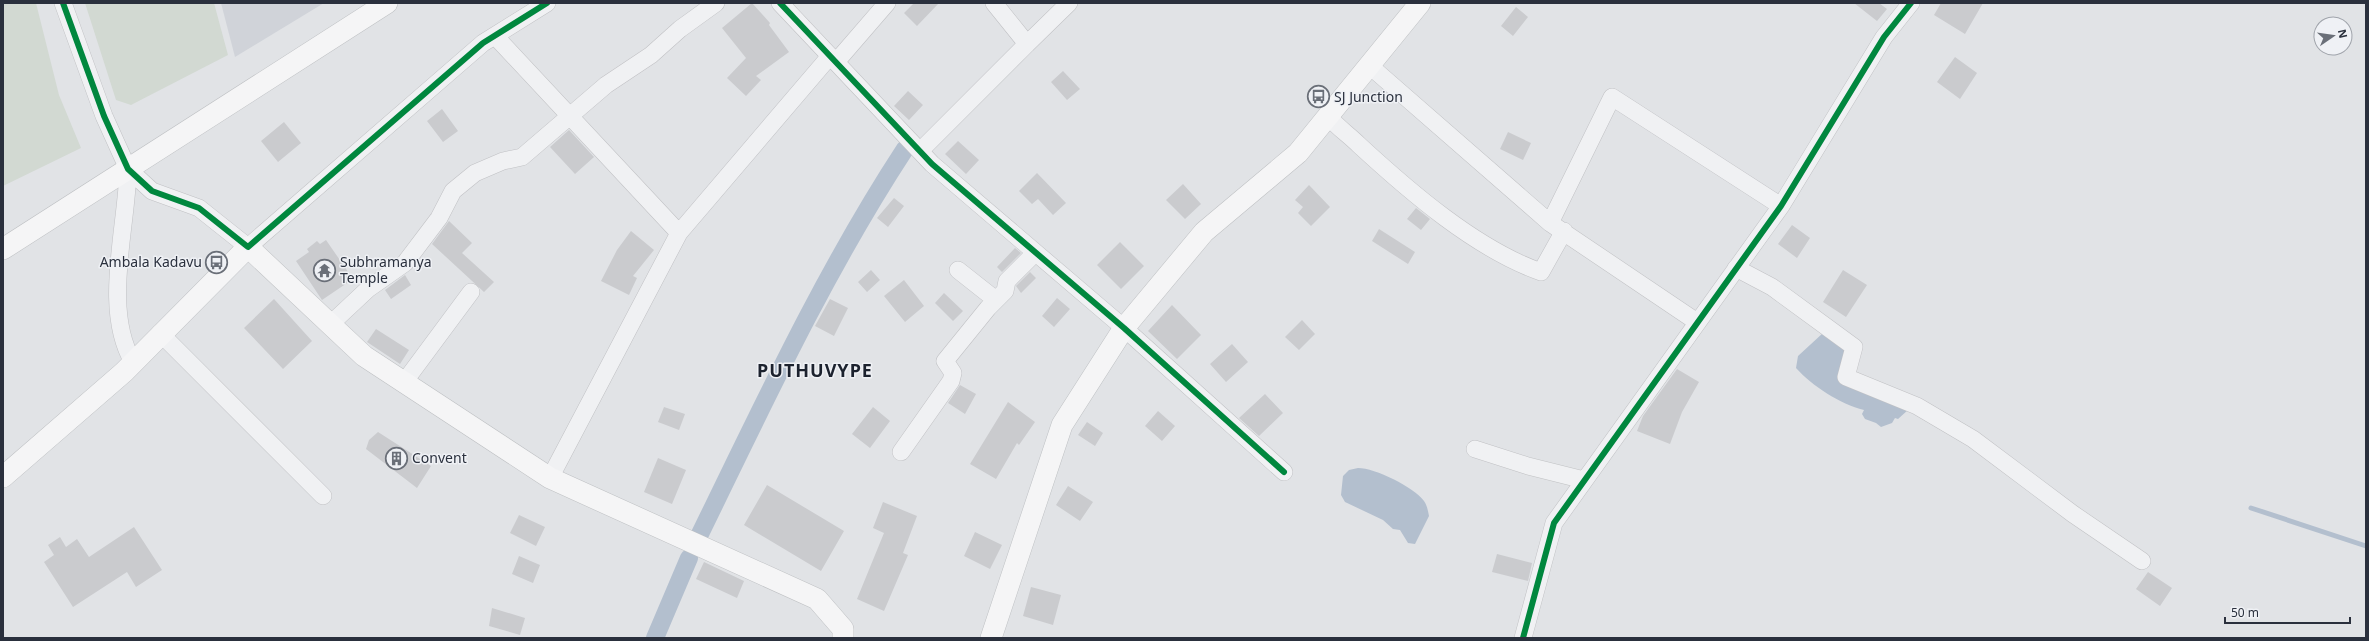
<svg xmlns="http://www.w3.org/2000/svg" width="2369" height="641" font-family="'Noto Sans',sans-serif">
<style>
.built{fill:#d0d3d9}
.green{fill:#d2d9d2}
.water{fill:#b3bfce}
.lines{fill:none;stroke-linecap:round;stroke-linejoin:round}
.stream{stroke:#b3bfce;stroke-width:5}
.canal{stroke:#b3bfce;stroke-width:18}
.building{fill:#cacbce}
.minor-casing{stroke:#c0c1c4;stroke-width:18}
.major-casing{stroke:#bec0c3;stroke-width:22}
.minor{stroke:#f0f1f3;stroke-width:17}
.major{stroke:#f5f5f6;stroke-width:21}
.cycleway-casing{stroke:#eff1f5;stroke-width:8}
.cycleway{stroke:#00873e;stroke-width:6}
.labels{text-anchor:middle;stroke-width:3;stroke-linejoin:round;paint-order:stroke}
.poi-label{font-size:14px;fill:#2a303d;stroke:#eff1f5;text-anchor:start}
.district-label{font-size:18px;font-weight:bold;letter-spacing:1px;fill:#1c222e;stroke:#eff1f5}
</style>
<rect width="100%" height="100%" fill="#e1e3e6"/>
<path class="built" d="M221,3H324L235,57Z"/>
<path class="green" d="M3,3H36L59,95L81,148L3,186Z
M85,3H214L228,55L131,105L116,100Z"/>
<path class="water" d="M1823,333L1845,347L1844,368L1908,410L1898,419L1895,418L1892,423L1881,427L1876,423L1865,419L1862,414L1864,410C1840,404 1812,386 1796,368L1798,356Z
M1358,468C1375,468 1414,487 1424,501C1427,505 1428,511 1429,516L1415,544L1408,543L1400,530L1393,529L1383,520L1345,502L1341,495L1343,476L1349,470Z"/>
<g class="lines">
<path class="stream" d="M2251,508L2366,546"/>
<path class="canal" d="M699,536C763,405 825,271 905,149
M655,638L689,558"/>
</g>
<path class="building" d="M752,3L770,23L769,25L789,52L756,76L761,80L746,96L727,78L746,58L722,28Z
M914,3H939L917,26L904,13Z
M1854,3H1879L1887,9L1877,21Z
M1941,3H1983L1965,34L1934,15Z
M1516,7L1528,17L1513,36L1501,26Z
M1955,57L1977,73L1960,99L1937,82Z
M1063,71L1080,89L1067,100L1051,82Z
M908,91L923,105L909,120L894,106Z
M442,109L458,131L443,142L427,121Z
M284,122L301,143L278,162L261,141Z
M569,130L594,157L575,174L550,147Z
M1508,132L1531,143L1523,160L1500,149Z
M958,141L979,160L966,174L945,154Z
M1037,173L1066,203L1053,215L1038,199L1032,204L1019,191Z
M1183,184L1201,204L1185,219L1166,200Z
M1309,185L1330,207L1311,226L1298,213L1303,207L1295,200Z
M894,198L904,206L888,227L877,218Z
M1416,208L1430,219L1421,230L1407,219Z
M449,221L472,243L462,253L494,282L484,292L432,244Z
M1792,225L1810,238L1797,258L1778,244Z
M1379,229L1415,252L1408,264L1372,241Z
M631,231L654,250L633,276L637,278L629,295L601,281L617,250Z
M326,240L353,279L322,300L296,261L309,252L307,249L317,241L320,244Z
M1120,242L1144,266L1121,289L1097,265Z
M1015,248L1021,253L1002,272L997,267Z
M871,270L880,280L867,292L858,282Z
M1843,270L1867,285L1846,317L1823,302Z
M1030,272L1036,278L1021,293L1016,286Z
M405,275L411,285L391,299L385,290Z
M904,280L924,306L905,322L884,296Z
M944,293L963,311L953,321L935,303Z
M1057,298L1070,309L1054,327L1042,316Z
M274,299L312,341L283,369L244,328Z
M830,299L848,308L834,336L815,326Z
M1172,305L1201,335L1177,359L1148,331Z
M1302,320L1315,334L1299,350L1285,337Z
M376,329L409,350L400,364L367,342Z
M1232,344L1248,362L1226,382L1210,364Z
M1677,369L1699,382L1682,412L1670,444L1637,431L1643,416Z
M960,385L976,394L965,414L948,403Z
M1265,394L1283,413L1259,436L1239,418Z
M1008,402L1035,422L1019,445L1017,443L996,479L970,464Z
M664,407L685,414L679,430L658,422Z
M873,407L890,421L870,448L852,434Z
M1158,411L1175,426L1162,441L1145,426Z
M1087,422L1103,433L1095,446L1078,435Z
M378,432L431,466L417,488L366,449L369,440Z
M658,458L686,470L672,504L644,492Z
M767,485L844,531L821,571L744,525Z
M1068,486L1093,502L1080,521L1056,505Z
M883,502L917,516L903,553L908,555L884,611L857,599L884,533L873,528Z
M519,515L545,527L536,546L510,533Z
M134,527L162,570L136,587L127,572L73,607L44,562L54,555L48,545L60,537L66,547L77,539L89,557Z
M975,532L1002,545L990,569L964,556Z
M1497,554L1532,563L1528,581L1492,572Z
M519,556L540,565L533,583L512,574Z
M704,562L744,581L737,598L696,579Z
M2148,572L2172,588L2160,606L2136,589Z
M1031,587L1061,595L1053,625L1023,616Z
M492,608L525,618L520,635L489,626Z"/>
<g class="lines">
<defs>
<path id="minor" d="M63,3L104,116L128,169L152,191L199,208L248,247L483,43L547,3
M780,3L932,164L1124,328L1284,472
M495,36L679,233
M1027,44L1069,3
M836,62L887,3
M1370,66L1550,223L1697,322
M1328,116C1337,127 1349,135 1359,145C1410,192 1476,249 1541,272L1564,231
M920,151L1027,44L994,3
M128,169C127,228 102,309 133,362
M1550,223L1612,97L1781,206
M1736,268L1772,287L1854,347L1846,377L1917,406L1973,439L2073,514L2142,561
M958,270L996,300
M333,326L337,318L368,289L405,263L439,218L453,191L475,173L503,161L522,157L606,85L651,55L680,29L716,3
M160,333L323,496
M405,381L471,292
M1475,449L1528,466L1584,480
M901,452L951,381L953,373L945,361L988,308L1005,291L1007,281L1035,253
M550,478L679,233L830,56
M1523,638L1554,523L1781,206L1884,37L1911,3"/>
<path id="major" d="M3,249L387,3
M3,477L124,372L248,247L364,356L550,478L817,599L843,629V638
M991,638L1062,425L1124,328L1204,232L1298,153L1420,3"/>
</defs>
<use href="#minor" class="minor-casing"/>
<use href="#major" class="major-casing"/>
<use href="#minor" class="minor"/>
<use href="#major" class="major"/>
<defs>
<path id="cycleway" d="M63,3L104,116L128,169L152,191L199,208L248,247L483,43L547,3
M780,3L932,164L1124,328L1284,472
M1523,638L1554,523L1781,206L1884,37L1911,3"/>
</defs>
<use href="#cycleway" class="cycleway-casing"/>
<use href="#cycleway" class="cycleway"/>
</g>
<defs>
<symbol id="bus-ring" viewBox="-11 -11 22 22"><circle r="9.5" fill="#eff1f5" stroke="#6a6f78" stroke-width="1.5"/><path d="M-5-6H5V4H4V6H2V4H-2V6H-4V4H-5ZM-3.5-4V0h7V-4ZM-3.5 1.2v1.5H-2V1.2ZM2 1.2v1.5H3.5V1.2Z" fill="#6a6f78"/></symbol>
<symbol id="temple-ring" viewBox="-11 -11 22 22"><circle r="9.5" fill="#eff1f5" stroke="#6a6f78" stroke-width="1.5"/><path d="M0-6L5-2H3V0L6.5 2.5H4V6H1.5V3h-3V6H-4V2.5H-6.5L-3 0V-2H-5Z" fill="#6a6f78"/></symbol>
<symbol id="building-ring" viewBox="-11 -11 22 22"><circle r="9.5" fill="#eff1f5" stroke="#6a6f78" stroke-width="1.5"/><path d="M-4-6H4V6H1V3H-1V6H-4ZM-2.5-4.3h1.7v1.8h-1.7ZM.8-4.3h1.7v1.8H.8ZM-2.5-1h1.7V.8h-1.7ZM.8-1h1.7V.8H.8Z" fill="#6a6f78"/></symbol>
</defs>
<g fill-rule="evenodd">
<use href="#bus-ring" x="1306" y="84" width="25" height="25"/>
<use href="#bus-ring" x="204" y="250" width="25" height="25"/>
<use href="#temple-ring" x="312" y="258" width="25" height="25"/>
<use href="#building-ring" x="384" y="446" width="25" height="25"/>
</g>
<g class="labels">
<g class="poi-label">
<text x="1334" y="102">SJ Junction</text>
<text x="202" y="267" text-anchor="end">Ambala Kadavu</text>
<text x="340" y="267">Subhramanya<tspan x="340" dy="16">Temple</tspan></text>
<text x="412" y="463">Convent</text>
</g>
<g class="district-label">
<text x="815" y="377">PUTHUVYPE</text>
</g>
</g>
<rect width="2369" height="641" fill="none" stroke="#2a303d" stroke-width="8"/>
<g transform="translate(2333 36) rotate(77)"><circle r="19" fill="#eff1f5" stroke="#a0a4ab"/>
<path d="M0-3L7 15L0 10L-7 15Z" fill="#6a6f78"/>
<text y="-6" font-size="11" font-weight="bold" text-anchor="middle" fill="#2a303d">N</text>
</g>
<path d="M2225 617v6h125v-6" fill="none" stroke="#2a303d" stroke-width="2"/>
<text x="2231" y="617" font-size="12" fill="#2a303d" stroke="#eff1f5" stroke-width="3" paint-order="stroke">50 m</text>
</svg>
